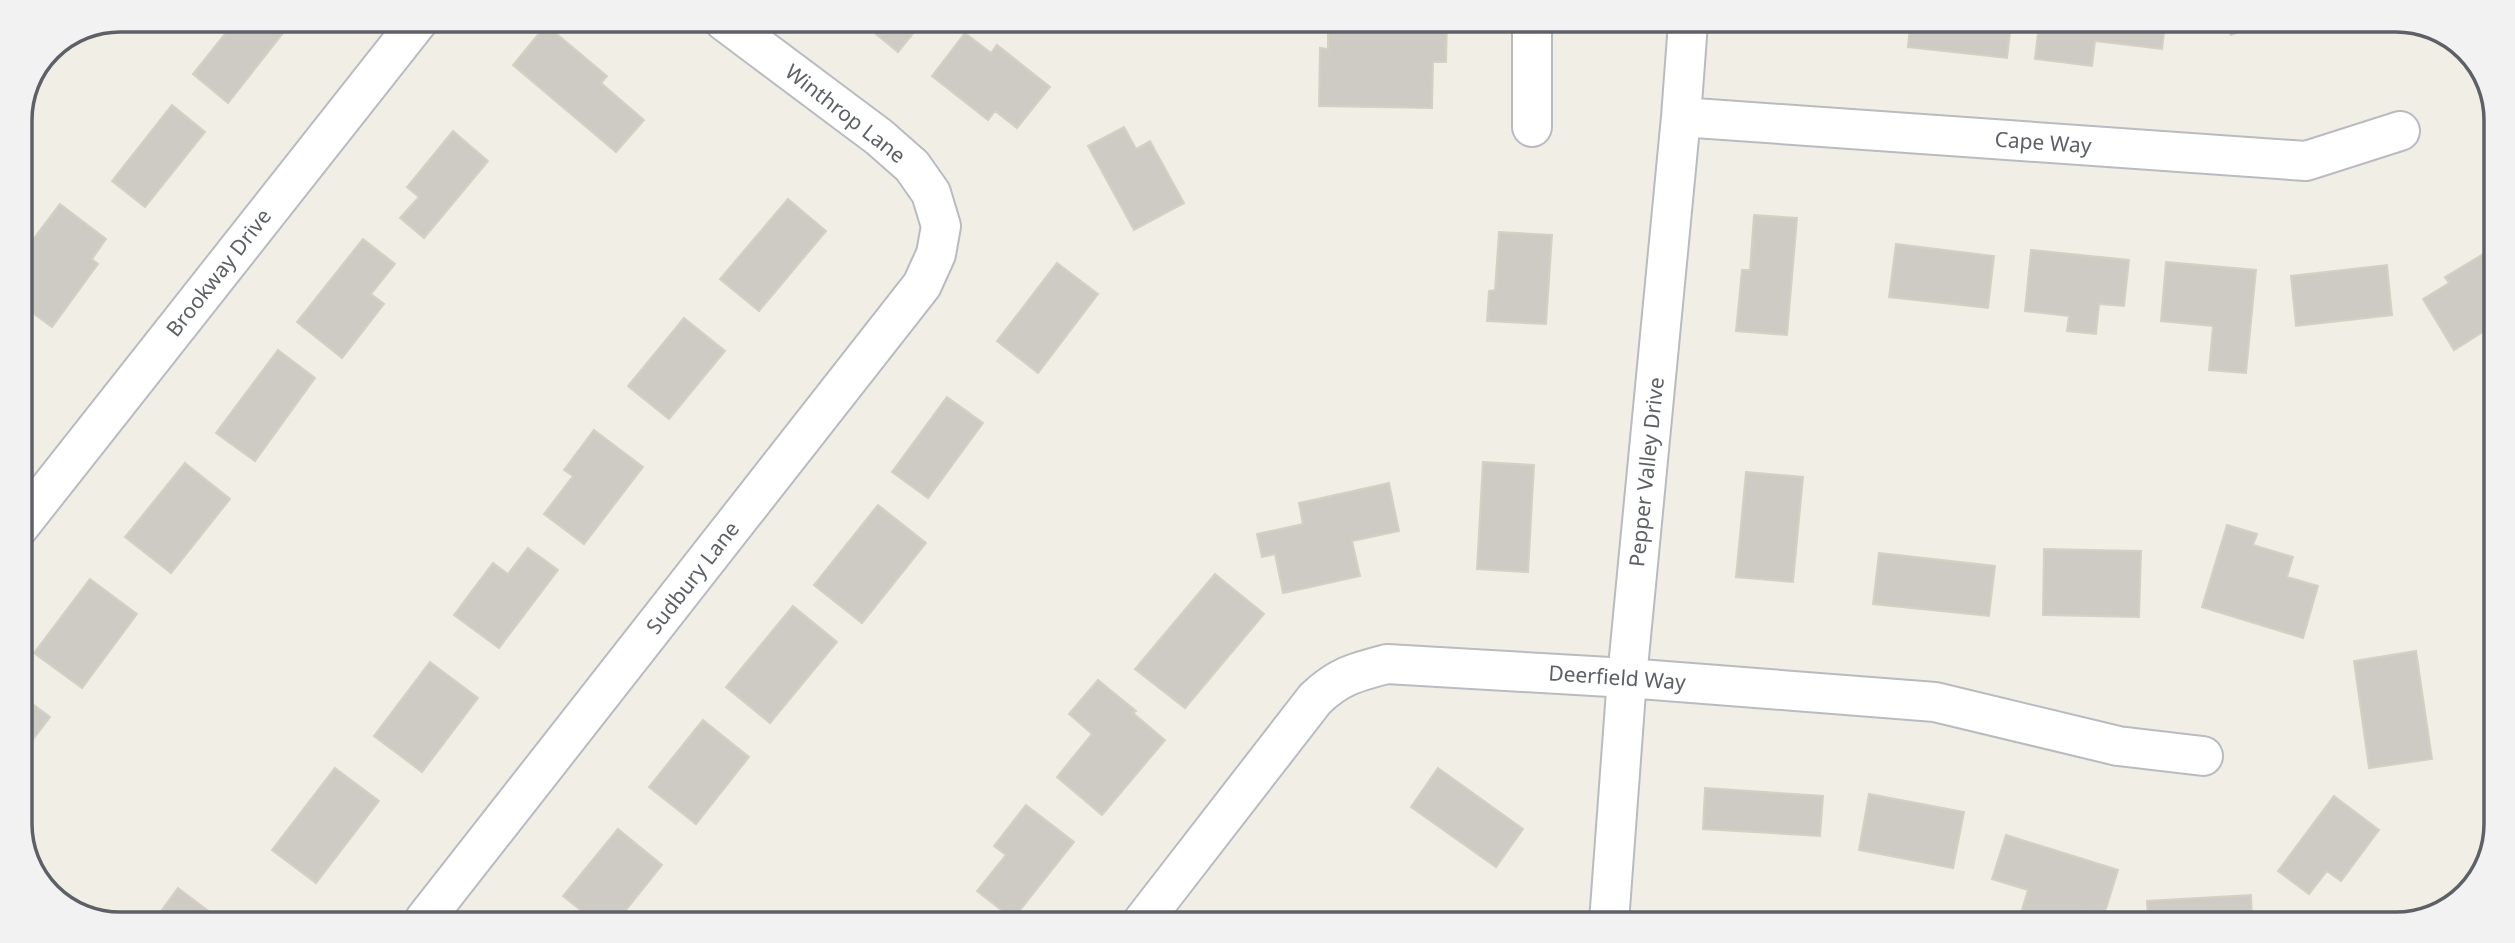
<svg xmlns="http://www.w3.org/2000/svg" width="2515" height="943" font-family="'Noto Sans',sans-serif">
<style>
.building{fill:#cecbc4;stroke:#d6d0c3;stroke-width:2}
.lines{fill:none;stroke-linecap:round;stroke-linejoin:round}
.minor-casing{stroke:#b8bbc0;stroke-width:42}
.minor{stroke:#fff;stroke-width:38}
.labels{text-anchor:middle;stroke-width:7;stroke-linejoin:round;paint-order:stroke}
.street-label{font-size:21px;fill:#5d6167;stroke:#fff}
.rim{fill:none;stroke:#5d6167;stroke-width:3.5}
</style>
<rect width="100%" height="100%" fill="#f1eee6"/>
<path class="building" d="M236,20H287L291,23L228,103L193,74Z
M860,21H923L898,52Z
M1328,22H1447L1446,62H1433L1432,108L1319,106L1320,48L1328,49Z
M1761,23H1807L1806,30Z
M1910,23L2011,24L2007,58L1908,47Z
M2039,24H2165L2162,49L2095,41L2092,66L2035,59Z
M2226,24H2259L2231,35Z
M546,25L607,76L601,83L644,120L616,152L513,65Z
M965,33L991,53L997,45L1050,87L1017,128L995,111L988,120L932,76Z
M172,105L205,132L145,207L112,181Z
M1124,127L1136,149L1150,141L1184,203L1134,230L1088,146Z
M453,131L488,161L424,238L400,218L419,197L407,187Z
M788,199L826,231L759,311L720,279Z
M60,204L106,239L92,259L98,264L52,327L19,303V258Z
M1754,215L1797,218L1787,335L1736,331L1742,270H1750Z
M1499,232L1552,235L1546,324L1487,321L1489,291L1495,290Z
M363,239L395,264L371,294L384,304L342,358L297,322Z
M1896,244L1994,256L1988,308L1889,297Z
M2495,247L2494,325L2454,350L2423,299L2449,283L2445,277Z
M2031,250L2129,260L2124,306L2099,304L2096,334L2067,331L2069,316L2025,311Z
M2166,262L2256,270L2246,373L2209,370L2213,326L2161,321Z
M1057,263L1098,294L1038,373L997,341Z
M2387,265L2392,315L2296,326L2291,276Z
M684,318L725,351L669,419L628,386Z
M278,350L315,378L255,461L216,433Z
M947,397L983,423L928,498L892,472Z
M594,430L643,467L584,544L544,514L573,476L564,470Z
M1483,462L1534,465L1528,572L1477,569Z
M185,463L230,499L171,573L125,537Z
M1746,472L1803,477L1793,582L1736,577Z
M1389,483L1399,531L1352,541L1360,576L1283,593L1275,554L1262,557L1257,534L1303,524L1299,503Z
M878,505L926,543L862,623L814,585Z
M2227,525L2257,534L2253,545L2293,557L2287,577L2318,586L2303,638L2202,607Z
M528,548L558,570L499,648L454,615L493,563L508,574Z
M2044,549L2141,551L2139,617L2043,615Z
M1879,553L1995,566L1989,616L1873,604Z
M1215,574L1264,614L1185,708L1135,669Z
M90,579L137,614L82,688L34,653Z
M793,606L837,642L770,723L726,687Z
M2416,651L2432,759L2369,768L2354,661Z
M430,662L478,698L422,772L374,736Z
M1098,680L1136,711L1133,713L1165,740L1102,815L1057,777L1092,734L1069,714Z
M19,694L50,717L19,758Z
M703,720L749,757L696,824L649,787Z
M335,768L379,801L316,883L272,850Z
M1438,768L1523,829L1496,867L1411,807Z
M1705,788L1823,796L1820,836L1703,829Z
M1869,794L1964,812L1953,868L1859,850Z
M2334,796L2379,830L2341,881L2327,871L2309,894L2278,871Z
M1026,805L1074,842L1013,919L977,891L1006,855L994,846Z
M618,829L662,865L618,920L592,919L563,896Z
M2006,835L2118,870L2104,915L2086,910L2082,923H2053L2021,913L2028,890L1992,879Z
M178,888L219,919L156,918Z
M2251,895L2252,923H2148L2147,901Z"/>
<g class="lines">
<defs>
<path id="minor" d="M1681,117L2306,161L2400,131
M1532,127V23
M19,527L419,20
M425,919L922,285L936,254L941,226L931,193L912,166L879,137L724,21
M1143,921L1315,699C1339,676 1356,672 1387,664L1627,678L1935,702L2118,746L2203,756
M1609,922L1627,678L1681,117L1688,23"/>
</defs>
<use href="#minor" class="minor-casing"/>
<use href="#minor" class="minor"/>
</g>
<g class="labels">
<g class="street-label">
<text transform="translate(845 114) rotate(38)" y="7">Winthrop Lane</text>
<text transform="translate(2043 143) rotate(4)" y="7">Cape Way</text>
<text transform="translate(219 273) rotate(-52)" y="7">Brookway Drive</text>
<text transform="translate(1647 472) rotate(-84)" y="7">Pepper Valley Drive</text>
<text transform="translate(693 578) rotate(-52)" y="7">Sudbury Lane</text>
<text transform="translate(1617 678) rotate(4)" y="7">Deerfield Way</text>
</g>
</g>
<path d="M0 0H2515V943H0ZM120 32H2396A88 88 0 0 1 2484 120V824A88 88 0 0 1 2396 912H120A88 88 0 0 1 32 824V120A88 88 0 0 1 120 32Z" fill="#f2f2f3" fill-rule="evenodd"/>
<path class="rim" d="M120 32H2396A88 88 0 0 1 2484 120V824A88 88 0 0 1 2396 912H120A88 88 0 0 1 32 824V120A88 88 0 0 1 120 32Z"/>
</svg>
